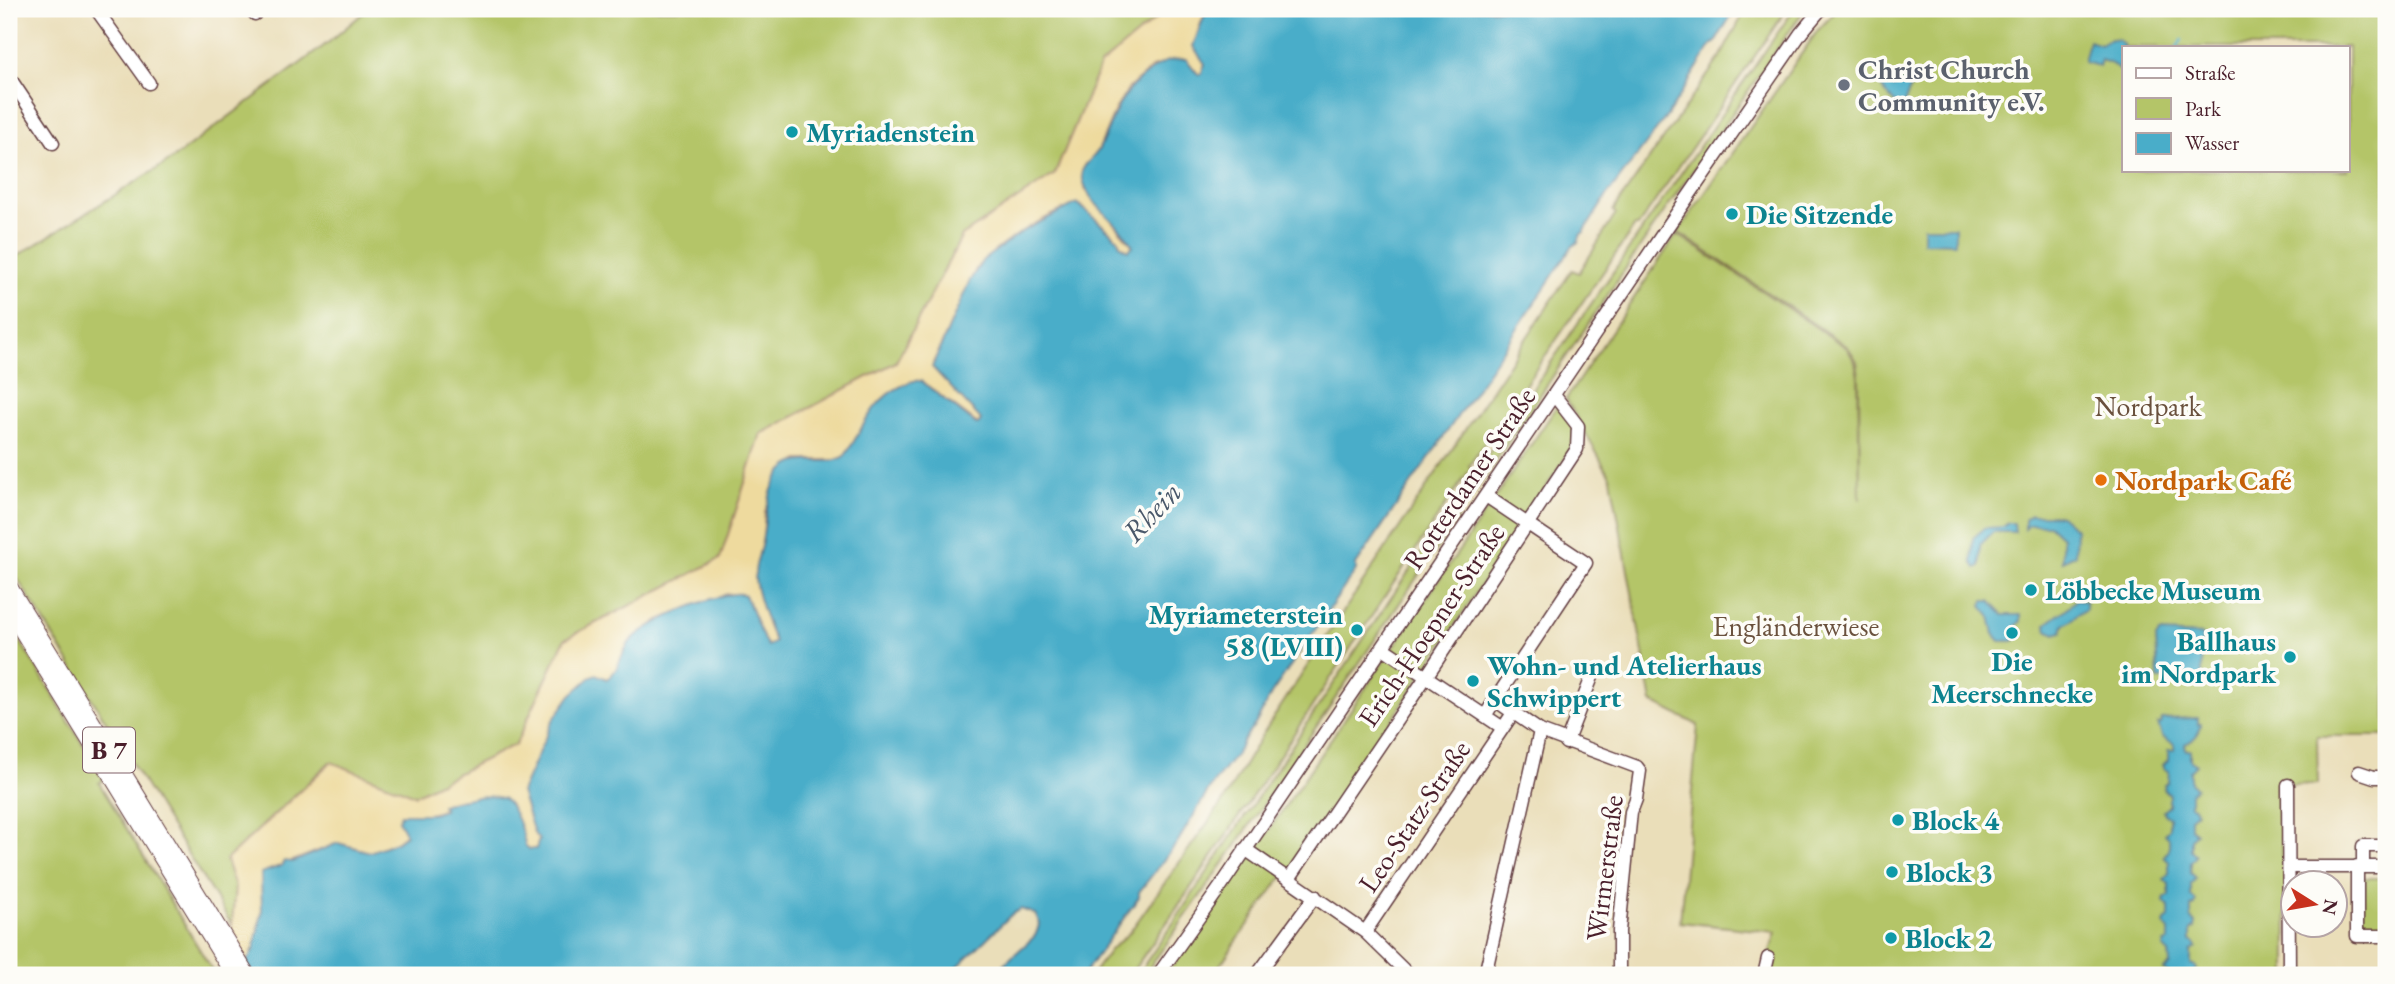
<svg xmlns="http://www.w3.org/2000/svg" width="2395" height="984" font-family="'EB Garamond',serif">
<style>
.green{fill:#b4c568;stroke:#7f724a;stroke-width:2;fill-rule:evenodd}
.sand{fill:#eeda9e;stroke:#9c7c64;stroke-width:2}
.water{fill:#49adc9;stroke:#4a667a;stroke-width:2}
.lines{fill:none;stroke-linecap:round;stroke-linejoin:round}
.stream{stroke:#49adc9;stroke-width:2.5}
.minor-casing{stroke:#623c40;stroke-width:15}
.major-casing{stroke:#623c40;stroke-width:18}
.minor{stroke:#fff;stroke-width:12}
.major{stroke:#fff;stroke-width:16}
.worship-dot{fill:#6b7280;stroke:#fdfcf7;stroke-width:2.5}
.culture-dot{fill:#0f9aa8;stroke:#fdfcf7;stroke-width:2.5}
.food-dot{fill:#e8710a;stroke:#fdfcf7;stroke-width:2.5}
.labels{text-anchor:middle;stroke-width:7;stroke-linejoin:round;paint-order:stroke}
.shield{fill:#fdfcf7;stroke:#806168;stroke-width:2}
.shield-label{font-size:26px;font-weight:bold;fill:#4a1f2b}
.worship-label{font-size:28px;font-weight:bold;fill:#5b616d;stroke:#fdfcf7;text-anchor:start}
.culture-label{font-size:28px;font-weight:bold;fill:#0d838f;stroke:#fdfcf7;text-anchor:start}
.park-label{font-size:28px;fill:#6a513d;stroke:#fdfcf7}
.street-label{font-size:28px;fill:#4a1f2b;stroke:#fdfcf7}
.food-label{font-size:28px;font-weight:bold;fill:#c56008;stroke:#fdfcf7;text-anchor:start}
.water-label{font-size:30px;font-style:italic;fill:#4a586a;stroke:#fdfcf7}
</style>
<rect width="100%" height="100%" fill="#fdfcf7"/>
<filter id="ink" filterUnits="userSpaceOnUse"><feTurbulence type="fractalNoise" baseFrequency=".0143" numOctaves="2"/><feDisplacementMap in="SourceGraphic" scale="14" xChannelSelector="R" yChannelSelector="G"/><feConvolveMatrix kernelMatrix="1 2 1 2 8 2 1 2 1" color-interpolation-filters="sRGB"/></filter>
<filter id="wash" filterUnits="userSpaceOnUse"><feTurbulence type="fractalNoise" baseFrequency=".00686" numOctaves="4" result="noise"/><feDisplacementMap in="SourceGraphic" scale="28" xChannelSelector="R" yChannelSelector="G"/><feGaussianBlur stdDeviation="1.57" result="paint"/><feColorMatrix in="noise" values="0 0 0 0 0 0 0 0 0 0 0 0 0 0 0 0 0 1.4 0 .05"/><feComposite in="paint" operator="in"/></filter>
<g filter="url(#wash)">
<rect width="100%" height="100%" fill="#eadeb9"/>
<path class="green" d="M368,9H1163V13L1100,65L1055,174L962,236L896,362L761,434L720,559L565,639L516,744L415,795L330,762L226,860L235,887L232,925L9,565V261L171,160L329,42Z
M1746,9H1787L1638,226H1635L1469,466L1471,468C1356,636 1248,809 1130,975H1092L1111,949L1129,933L1224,800L1262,735L1337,621L1572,270L1579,273L1616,214L1613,211L1721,56Z
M1794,9H1805L1657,222L1235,847L1144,975H1137L1176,919L1466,486Z
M1838,9H2386V736H2317L2318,784L2286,785L2287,975H1767L1770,951L1776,932L1680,922L1698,725L1652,702L1611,478L1566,399L1677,234L1847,348L1855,362L1858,377L1860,500L1859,377L1857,361L1848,347L1678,232L1818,30ZM2124,47H2348V170H2124Z
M1558,405L1573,421L1576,442L1291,872L1279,881L1213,975H1166L1254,852Z
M9,623L104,779L99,783L215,975H9Z
M2362,878H2386V932L2363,931Z"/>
<path class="sand" d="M1164,9H1207C1198,31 1189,42 1205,64L1201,74H1198L1189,63L1154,66L1129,88L1115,110L1099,149L1093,158L1084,166L1085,189L1133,246L1129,250L1120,245L1118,239L1080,205C1053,209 993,247 976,269L933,363L936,371L979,417L981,419L978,424L921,381C912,380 907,383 900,387C871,401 862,432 844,457L835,460H798L765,511L763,538L755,575L768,626L775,642L768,646L764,640L745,595L727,594L659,620L631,640L615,673L607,679L596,675L534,833L539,840L536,849H528L525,845L510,805L500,798L463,799L450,802C438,818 420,814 401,814L406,834L396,842L370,852L338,843L262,873V913L254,949L239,975H216L232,925L235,887L226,860L331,762L415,795L516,744L565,639L720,559L761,434L896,362L962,236L1055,174L1100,65L1163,13Z"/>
<path class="water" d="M1207,9H1735L1715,43L1712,44L1667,116L1608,194L1584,232L1581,234L1578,242L1571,248C1501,355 1427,460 1356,565V570L1271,694L1256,723L1242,742L1239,750L1210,788L1177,843L1139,892V897L1083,975H992L1035,936C1039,927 1041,922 1035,914L1021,909L1012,914L949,975H239L254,949L262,913L261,873L281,866L284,861L293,862L338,843L370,852L396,842L406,835L398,820L401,814H432L444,810L442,805C455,800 491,792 504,799C513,805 524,834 525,845L529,849H536L539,840L534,833L521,792L553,720L571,695L592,676L596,674L607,679C620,670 620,654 630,642C643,624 726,587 745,595L764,640L768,646L775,642C768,627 754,589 755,574C755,564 760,552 762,542C766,519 767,482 787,467C804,454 827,467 844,457C862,432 870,401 900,387C907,383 912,380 921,381L976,424H979L981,420L979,417L932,367L969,282L983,260L1023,231L1077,203L1118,239L1120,245L1128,250L1133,246C1119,219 1083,205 1082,171C1086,162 1094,158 1099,149C1114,119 1117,96 1145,75C1161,63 1165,59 1186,59L1198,74H1201L1205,64L1193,46Z
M2110,39L2118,40L2123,44L2124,75L2112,64L2101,60L2099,66L2084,62L2089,41L2100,45Z
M1884,78L1894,87L1903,81L1911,87L1904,103L1895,104L1878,83Z
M1923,227H1955V243L1923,242Z
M2030,515H2060L2076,529L2075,555L2062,561V537L2049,525H2029L2025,529V520Z
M2008,523H2014L2015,532H1993L1980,545V566L1976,568L1972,562L1973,538L1985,528L2003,527Z
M2077,599L2086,601V609L2064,625L2062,632L2055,634L2047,630L2046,624L2065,610Z
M1984,601H1990L2003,615H2021V621L2016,626L2017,638L2013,641H2000L1994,634L1990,616L1982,606Z
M2160,633L2202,635V678L2158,679L2156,638Z
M2198,718V724H2201C2200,734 2194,740 2185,744L2186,750H2190V760L2196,765L2190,771V782L2196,788L2190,793V805L2195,808L2196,812L2190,817V828L2196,833L2191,839V850L2196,856L2191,862V873L2196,878L2191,884V896L2196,901L2195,905L2191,907V918L2196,923L2195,928L2191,930V941L2195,943L2197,947L2191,952V964L2196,966L2197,970L2191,975H2170L2164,970L2170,964L2169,953L2164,948L2165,944L2169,941V930L2164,925L2165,921L2169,918V907L2164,902L2165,898L2169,896V884L2164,879L2169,873V862L2164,856L2169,850V839L2164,834L2169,828V817L2164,814L2163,810L2169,805V794L2163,789L2164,785L2168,782L2169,771L2165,769L2163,765L2168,760V750H2174V744L2162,736L2158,724H2161V719Z"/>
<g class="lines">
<path class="stream" d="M2177,47L2182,40"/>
</g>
</g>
<g filter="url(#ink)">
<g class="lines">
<defs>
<path id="minor" d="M96,9L149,83
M251,9L255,14
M9,77L53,143
M1486,496L1586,563L1495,700
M1383,648L1503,728L1513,713
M1485,716L1495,700L1540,731L1637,767L1640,771L1636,799L1631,812L1619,931V975
M1566,743L1592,677V673L1588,670
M2359,772L2374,777H2386
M2288,785L2289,975
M1245,849L1365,932L1409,975
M2357,866V936H2386
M2363,866V846H2386
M2289,867H2386
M1289,879L1426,677L1577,449L1578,426L1554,395
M1365,932L1503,728
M1158,975L1221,886L1668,226L1801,33L1821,9
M1263,975L1260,971L1315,896
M1485,975L1540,731
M1764,975L1768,958"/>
<path id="major" d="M9,587L247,975
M9,609L234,975"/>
</defs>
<use href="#minor" class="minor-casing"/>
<use href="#major" class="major-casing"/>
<use href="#minor" class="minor"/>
<use href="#major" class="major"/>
</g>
</g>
<circle class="worship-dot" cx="1844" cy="85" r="7"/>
<g class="culture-dot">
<circle cx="792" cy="132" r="7"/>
<circle cx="1732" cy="214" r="7"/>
<circle cx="2031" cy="590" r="7"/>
<circle cx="1357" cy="630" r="7"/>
<circle cx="2012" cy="633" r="7"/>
<circle cx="2290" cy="657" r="7"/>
<circle cx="1473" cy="681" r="7"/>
<circle cx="1898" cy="820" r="7"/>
<circle cx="1892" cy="872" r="7"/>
<circle cx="1891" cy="938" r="7"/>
</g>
<circle class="food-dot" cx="2101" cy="480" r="7"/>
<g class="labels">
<rect class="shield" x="83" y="727.5" width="52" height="45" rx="5"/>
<g class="shield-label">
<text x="109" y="759">B 7</text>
</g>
<g class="worship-label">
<text x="1858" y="79">Christ Church<tspan x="1858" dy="32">Community e.V.</tspan></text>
</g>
<g class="culture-label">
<text x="806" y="142">Myriadenstein</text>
<text x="1746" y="224">Die Sitzende</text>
<text x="2045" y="600">Löbbecke Museum</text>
<text x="1343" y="624" text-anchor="end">Myriameterstein<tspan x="1343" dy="32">58 (LVIII)</tspan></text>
<text x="2276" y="651" text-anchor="end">Ballhaus<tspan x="2276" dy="32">im Nordpark</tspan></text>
<text x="2012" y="671" text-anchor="middle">Die<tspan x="2012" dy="32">Meerschnecke</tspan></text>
<text x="1487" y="675">Wohn- und Atelierhaus<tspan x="1487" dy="32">Schwippert</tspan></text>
<text x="1912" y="830">Block 4</text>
<text x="1906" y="882">Block 3</text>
<text x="1905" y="948">Block 2</text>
</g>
<g class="park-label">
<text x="2148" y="416">Nordpark</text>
<text x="1796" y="636">Engländerwiese</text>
</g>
<g class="street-label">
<text transform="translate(1469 478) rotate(-56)" y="10">Rotterdamer Straße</text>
<text transform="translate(1431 625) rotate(-56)" y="10">Erich-Hoepner-Straße</text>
<text transform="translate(1414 816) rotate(-56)" y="10">Leo-Statz-Straße</text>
<text transform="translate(1604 868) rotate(-83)" y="10">Wirmerstraße</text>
</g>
<g class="food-label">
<text x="2115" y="490">Nordpark Café</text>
</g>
<g class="water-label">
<text transform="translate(1152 512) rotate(-47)" y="10">Rhein</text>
</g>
</g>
<rect width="2395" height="984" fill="none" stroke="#fdfcf7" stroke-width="35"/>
<rect x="2122" y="46" width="228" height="126" fill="#fdfcf7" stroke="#b5a4a5" stroke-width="2"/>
<rect x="2136" y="68" width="35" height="10" fill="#ffffff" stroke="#b5a4a5" stroke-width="2"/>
<text x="2185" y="80" font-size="21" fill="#4a1f2b">Straße</text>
<rect x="2136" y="98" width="35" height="21" fill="#b4c568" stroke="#b5a4a5" stroke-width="2"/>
<text x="2185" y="116" font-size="21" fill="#4a1f2b">Park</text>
<rect x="2136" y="133" width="35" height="21" fill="#49adc9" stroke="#b5a4a5" stroke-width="2"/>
<text x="2185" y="150" font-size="21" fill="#4a1f2b">Wasser</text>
<g transform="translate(2314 904) rotate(101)"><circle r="33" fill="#fdfcf7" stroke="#b5a4a5" stroke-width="2"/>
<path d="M0-5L12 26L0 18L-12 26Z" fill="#c8321e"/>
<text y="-10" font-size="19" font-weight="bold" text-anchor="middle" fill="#4a1f2b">N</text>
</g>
</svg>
